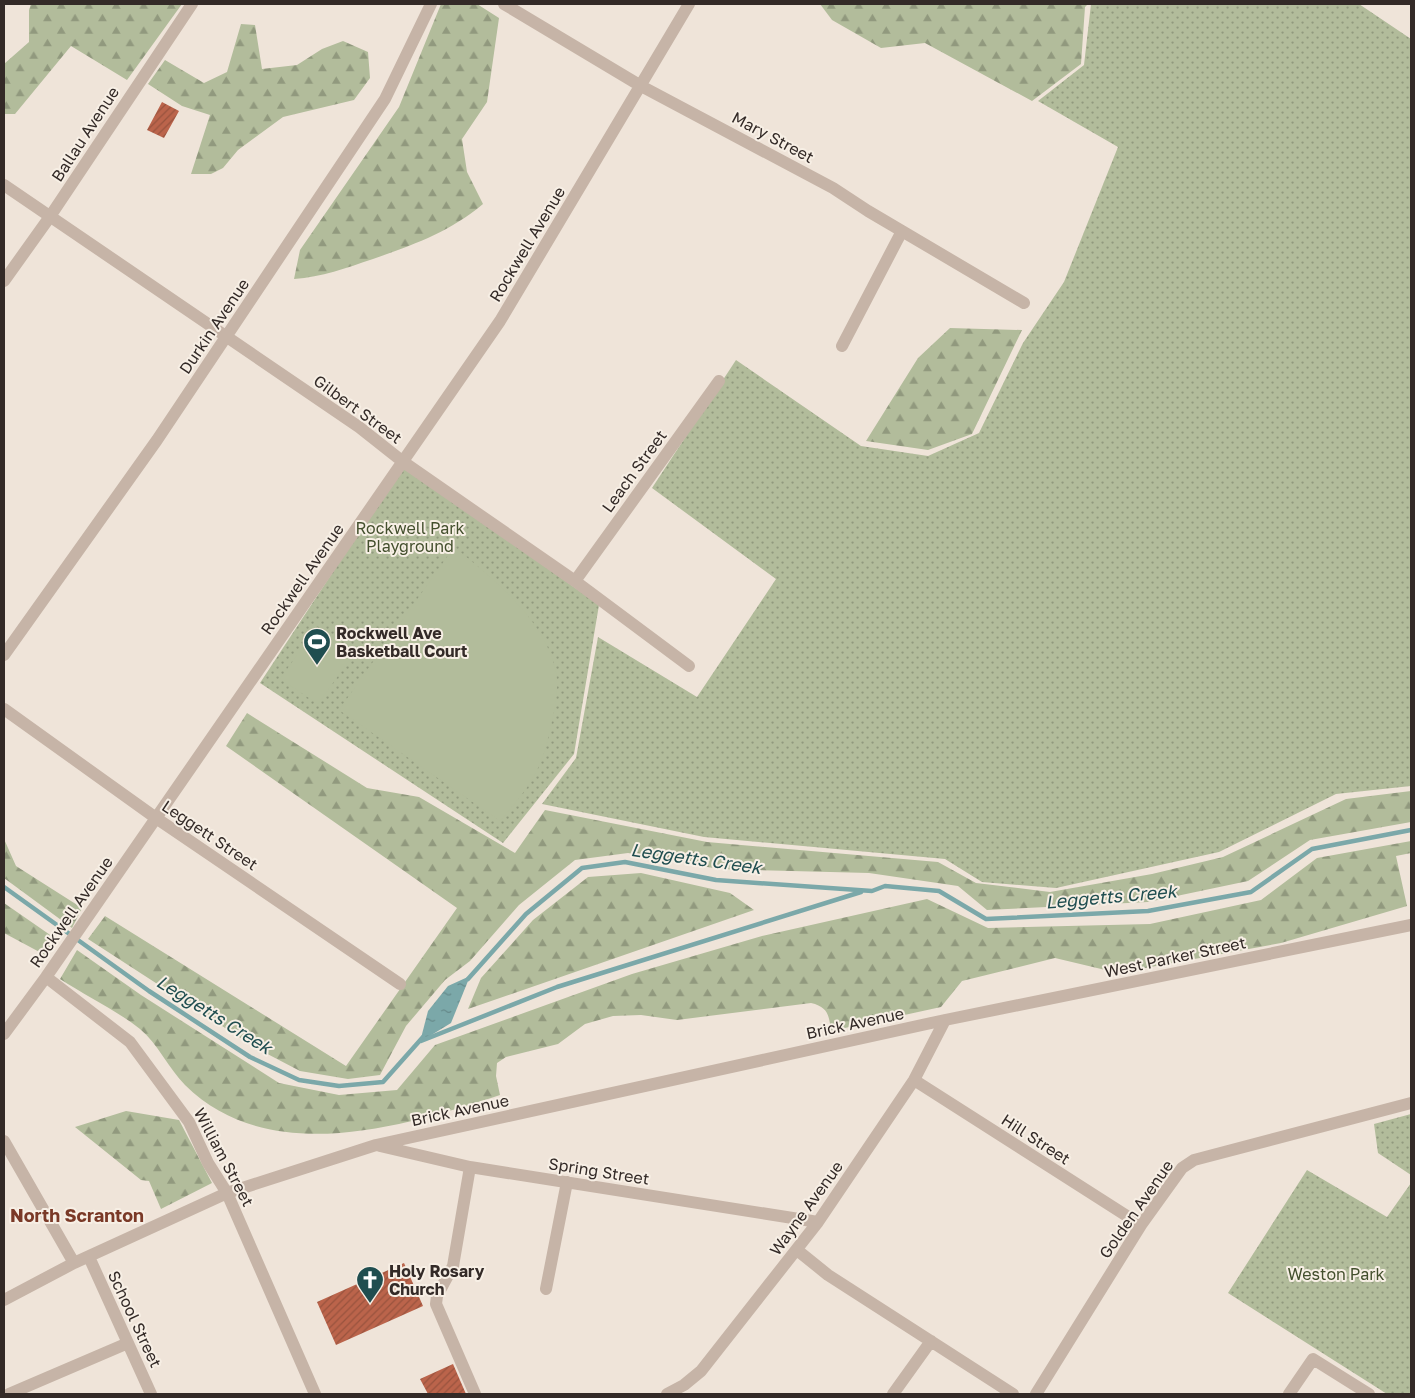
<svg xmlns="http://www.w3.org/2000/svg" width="1415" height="1398" font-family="'Golos Text',sans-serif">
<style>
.grass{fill:url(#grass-dots)}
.forest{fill:url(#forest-firs)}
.pitch{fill:#b2bc9b}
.water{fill:url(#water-ripples)}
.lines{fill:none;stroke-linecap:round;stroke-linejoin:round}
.stream{stroke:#7ba8a9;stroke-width:4.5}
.building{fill:url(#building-hatch)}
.minor{stroke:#c6b4a7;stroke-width:12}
.labels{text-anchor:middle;stroke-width:4;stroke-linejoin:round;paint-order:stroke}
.street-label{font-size:16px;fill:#332a27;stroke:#f7efe5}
.park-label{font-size:16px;fill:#434f2d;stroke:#f7efe5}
.poi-label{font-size:16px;font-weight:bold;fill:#332a27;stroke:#f7efe5;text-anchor:start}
.water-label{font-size:18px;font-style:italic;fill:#204e50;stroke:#f7efe5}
.neighbourhood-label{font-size:18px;font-weight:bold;fill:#7a3927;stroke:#f7efe5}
</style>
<defs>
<pattern id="grass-dots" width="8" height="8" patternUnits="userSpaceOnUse" patternTransform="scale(1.25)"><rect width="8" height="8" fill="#b2bc9b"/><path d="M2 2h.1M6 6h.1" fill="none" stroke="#91997e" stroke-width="1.8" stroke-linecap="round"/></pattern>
<pattern id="forest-firs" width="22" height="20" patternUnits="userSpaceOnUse" patternTransform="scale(1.25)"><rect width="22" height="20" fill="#b2bc9b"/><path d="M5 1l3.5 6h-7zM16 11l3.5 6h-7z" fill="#91997e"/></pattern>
<pattern id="water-ripples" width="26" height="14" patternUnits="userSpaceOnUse" patternTransform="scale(1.25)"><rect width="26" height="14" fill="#7ba8a9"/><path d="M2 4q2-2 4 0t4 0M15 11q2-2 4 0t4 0" fill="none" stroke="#65898a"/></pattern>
<pattern id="building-hatch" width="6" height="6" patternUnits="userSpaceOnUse" patternTransform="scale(1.25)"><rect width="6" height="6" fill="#bb644b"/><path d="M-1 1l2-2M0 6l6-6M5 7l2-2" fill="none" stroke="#99533e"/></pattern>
</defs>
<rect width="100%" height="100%" fill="#efe4d9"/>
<path class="grass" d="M1091,4H1359L1411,39V786L1336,794L1219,852L1056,888L982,882L945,859L704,837L542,804L576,758L598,637L697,697L776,579L652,488L736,360L861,446L928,456L979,433L1023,343L1064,282L1118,147L1038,101L1084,65Z
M403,465L599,605L574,754L503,843L260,683Z
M1411,1114V1175L1378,1153L1374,1124Z
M1307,1170L1387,1217L1411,1183V1394H1387L1228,1293Z"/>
<path class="forest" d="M31,4H182L127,80L71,46L15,114H4V64L29,42V10Z
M441,4H477L499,18L487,102L462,139L467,172L483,204C448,233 415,244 373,259C346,268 322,277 294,279L300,250L399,107Z
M820,4H1088L1085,7L1081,64L1032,101L925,43L881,48L832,20Z
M241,24L255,25L262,69L297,65L322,49L343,41L368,52L370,78L354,100L283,117L238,150L223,168L211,174H191L210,115L182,106L148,84L165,60L204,83L227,72Z
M950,328L1022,330L972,434L928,450L866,441L918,358Z
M247,713L367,788L419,797L515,853L545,810L707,842L938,862L976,883L1050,892L1152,874L1223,857L1346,799L1411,791V822L1310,840L1248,881L1148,902L987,910L958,886L869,873L719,869L628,853L575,860L519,905L470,961L445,980L406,1026L380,1075L348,1079L300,1071L256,1048L88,939L105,916L346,1066L457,908L226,746Z
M4,839L16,866L82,908L72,928L4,878Z
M1411,841V853L1396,856L1407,906L1281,943L1118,973L1055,958L962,981L941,1007L831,1031C829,1015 828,1007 811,1003L677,1020L641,1015L613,1016L585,1024L558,1044L506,1057L497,1063L496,1076L500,1095C402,1127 269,1168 185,1085C169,1069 158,1044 140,1029C116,1010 86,996 60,979L77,950L141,995L279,1083L339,1095L397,1090L435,1045L632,974L762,936L927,899L988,928L1150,924L1261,900L1317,858Z
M641,873L730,893L754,910L468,1009L481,978L533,920L588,877Z
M4,903L56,939L45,955L4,933Z
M126,1111L179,1120L212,1183L161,1209L149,1181L141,1180L75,1127Z"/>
<path class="pitch" d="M454,547C493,578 546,621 556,672C559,689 555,709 551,725C542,771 530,786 500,821L339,710Z
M317,627L355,652L318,704L280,679Z"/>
<path class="water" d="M470,976L451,1023L420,1042L428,1011L448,986Z"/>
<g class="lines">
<path class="stream" d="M4,887L149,991L250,1057L299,1080L339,1086L383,1082L423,1037
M468,979L526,914L582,868L625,862L716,880L872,891L885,886L939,891L986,919L1148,911L1251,892L1312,849L1411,830
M421,1041L557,987L861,892"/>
</g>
<path class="building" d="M162,102L179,111L164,138L147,130Z
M404,1263L423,1306L336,1345L317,1302Z
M453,1364L466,1394H428L420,1379Z"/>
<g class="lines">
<path class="minor" d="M504,4L641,86L833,188L868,211L1024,303
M4,185L359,427L402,461L575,581L689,666
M4,281L49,218L192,4
M842,346L902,231
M575,581L719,381
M4,655L157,440L385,99L431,4
M4,709L156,818L400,984
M46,977L130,1042L189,1122L208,1163L227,1193L315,1394
M4,1034L46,977L500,321L689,4
M914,1080L1141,1225
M4,1141L74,1263
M380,1146L470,1167L818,1222
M470,1167L453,1266L437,1296L436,1304L475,1394
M797,1250L828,1275L1013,1394
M89,1257L151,1394
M546,1289L567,1182
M4,1300L74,1263L227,1193L376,1145L945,1020L1411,925
M9,1394L128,1343
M667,1394L684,1385L701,1371L818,1222L914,1080L945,1020
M893,1394L931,1341
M1036,1394L1141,1225L1182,1168L1194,1160L1411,1103
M1289,1394L1313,1359L1369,1394"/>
</g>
<defs>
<symbol id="stadium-pin" viewBox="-11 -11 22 30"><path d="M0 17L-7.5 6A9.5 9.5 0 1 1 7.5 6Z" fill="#204e50" stroke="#f7efe5"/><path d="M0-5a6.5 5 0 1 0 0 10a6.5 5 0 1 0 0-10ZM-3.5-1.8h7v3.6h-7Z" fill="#fff"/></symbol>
<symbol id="church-pin" viewBox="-11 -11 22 30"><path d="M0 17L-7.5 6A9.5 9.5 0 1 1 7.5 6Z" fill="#204e50" stroke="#f7efe5"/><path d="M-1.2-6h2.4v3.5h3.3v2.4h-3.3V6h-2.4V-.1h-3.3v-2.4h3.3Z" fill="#fff"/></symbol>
</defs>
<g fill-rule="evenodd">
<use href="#stadium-pin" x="301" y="626" width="32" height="43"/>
<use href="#church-pin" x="354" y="1264" width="32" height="43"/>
</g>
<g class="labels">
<g class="street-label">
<text transform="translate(85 134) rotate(-57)" y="6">Ballau Avenue</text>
<text transform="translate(773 137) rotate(28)" y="6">Mary Street</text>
<text transform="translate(527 244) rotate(-59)" y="6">Rockwell Avenue</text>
<text transform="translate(214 326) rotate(-56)" y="6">Durkin Avenue</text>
<text transform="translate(358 409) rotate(36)" y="6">Gilbert Street</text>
<text transform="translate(634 471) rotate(-54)" y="6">Leach Street</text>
<text transform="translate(302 579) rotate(-55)" y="6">Rockwell Avenue</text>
<text transform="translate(210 835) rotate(34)" y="6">Leggett Street</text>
<text transform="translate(71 912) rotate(-55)" y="6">Rockwell Avenue</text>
<text transform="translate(1175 957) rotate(-12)" y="6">West Parker Street</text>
<text transform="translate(855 1023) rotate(-12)" y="6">Brick Avenue</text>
<text transform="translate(460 1110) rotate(-12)" y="6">Brick Avenue</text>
<text transform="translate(1036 1139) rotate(33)" y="6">Hill Street</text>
<text transform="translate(224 1157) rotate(62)" y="6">William Street</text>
<text transform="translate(599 1171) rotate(9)" y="6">Spring Street</text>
<text transform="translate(806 1208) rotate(-54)" y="6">Wayne Avenue</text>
<text transform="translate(1136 1209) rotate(-55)" y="6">Golden Avenue</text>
<text transform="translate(135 1319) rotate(65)" y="6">School Street</text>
</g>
<g class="park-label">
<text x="410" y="534">Rockwell Park<tspan x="410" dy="18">Playground</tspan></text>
<text x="1336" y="1280">Weston Park</text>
</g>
<g class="poi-label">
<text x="336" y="639">Rockwell Ave<tspan x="336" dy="18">Basketball Court</tspan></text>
<text x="389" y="1277">Holy Rosary<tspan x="389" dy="18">Church</tspan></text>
</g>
<g class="water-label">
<text transform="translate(696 859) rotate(8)" y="6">Leggetts Creek</text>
<text transform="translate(1111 897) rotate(-5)" y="6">Leggetts Creek</text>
<text transform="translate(214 1015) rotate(32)" y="6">Leggetts Creek</text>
</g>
<g class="neighbourhood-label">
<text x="77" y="1222">North Scranton</text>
</g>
</g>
<rect width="1415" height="1398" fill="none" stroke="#332a27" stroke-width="10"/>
</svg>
